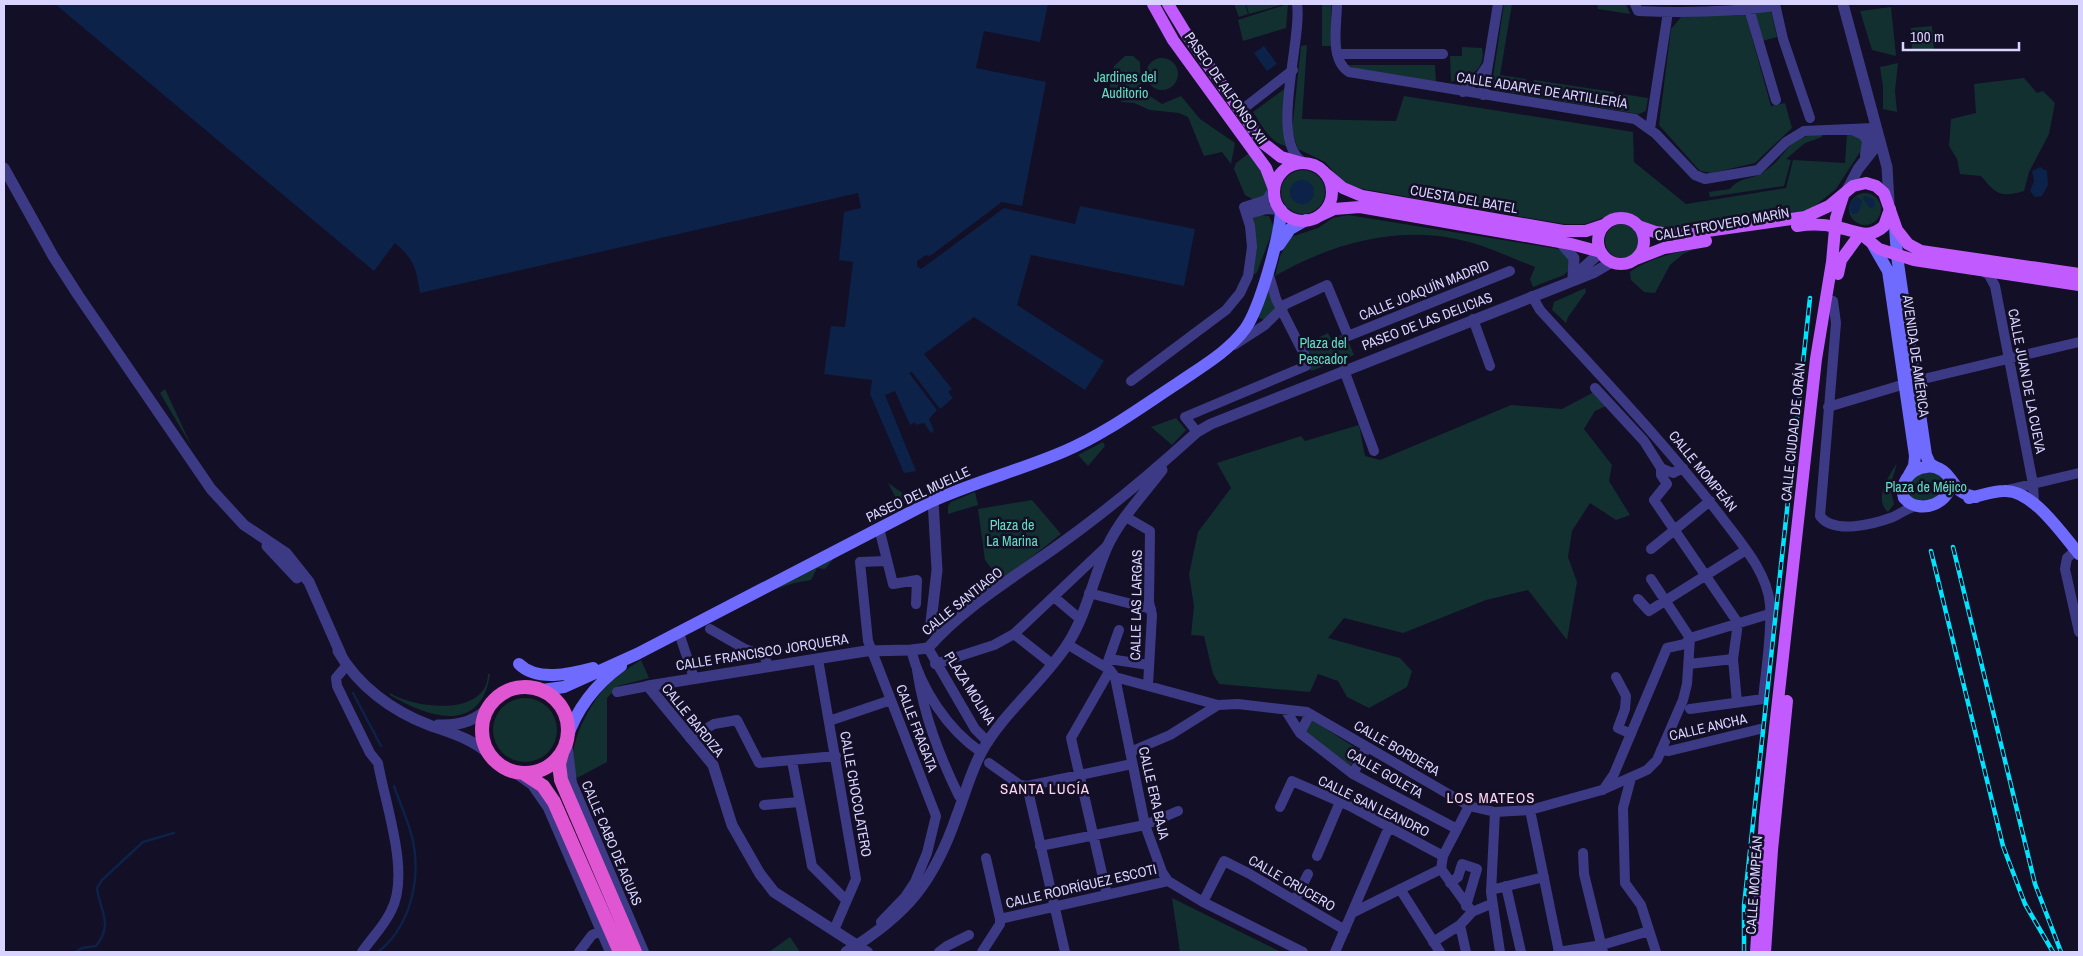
<svg xmlns="http://www.w3.org/2000/svg" width="2083" height="956" font-family="'Archivo Narrow',sans-serif">
<style>
.green{fill:#12302f}
.water{fill:#0c2248}
.lines{fill:none;stroke-linecap:round;stroke-linejoin:round}
.stream{stroke:#0c2248;stroke-width:2.5}
.minor{stroke:#3d3a85;stroke-width:10}
.tertiary{stroke:#3d3a85;stroke-width:11}
.secondary{stroke:#6f6bff;stroke-width:12}
.primary{stroke:#c25bff;stroke-width:12}
.trunk{stroke:#e055d1;stroke-width:14}
.rail-casing{stroke:#00e5ff;stroke-width:4.5}
.rail{stroke:#130f26;stroke-width:2.5;stroke-dasharray:8;stroke-linecap:butt}
.labels{text-anchor:middle;stroke-width:5;stroke-linejoin:round;paint-order:stroke}
.park-label{font-size:14px;fill:#5fe0c0;stroke:#130f26}
.street-label{font-size:14px;fill:#d9d4ff;stroke:#130f26}
.neighbourhood-label{font-size:15px;letter-spacing:1px;fill:#ffd6f0;stroke:#130f26}
</style>
<rect width="100%" height="100%" fill="#130f26"/>
<path class="green" d="M1234,4H1245L1248,14L1239,17Z
M1246,4H1284L1249,14Z
M1288,4L1286,28L1243,41L1238,20Z
M1322,4H1331V46H1322Z
M1504,4H1512L1500,75L1526,79L1525,88L1528,90L1532,88L1534,80L1614,92L1613,101L1616,104L1620,103L1622,94L1648,98L1646,111L1639,114L1494,90L1492,83Z
M1597,4H1626L1630,14L1598,9Z
M1891,7L1896,56L1872,50L1860,11Z
M1771,10L1777,37L1762,41L1753,13Z
M1741,13L1746,16L1771,106L1785,103L1792,128L1755,163L1712,173L1700,171L1659,125L1671,29L1682,16Z
M1932,26L1934,50L1912,51L1911,28Z
M1307,45L1302,119L1396,121L1404,96L1633,132L1634,162L1686,204L1786,188L1793,160L1845,163L1847,133L1856,135L1863,141L1862,149L1836,189L1810,210L1679,230L1651,226L1635,216L1624,213L1614,214L1585,224H1564L1363,189L1349,185L1339,178L1325,162L1298,149L1292,131L1301,46Z
M1462,47L1482,48C1487,70 1469,77 1451,82L1450,56H1462Z
M1125,56H1133L1140,62L1141,90L1162,104L1181,96L1200,119L1235,143L1231,164L1222,152L1204,156L1188,117L1179,113L1150,110L1134,103L1122,102L1109,90L1114,66Z
M1146 74a16 16 0 1 1 32 0a16 16 0 1 1-32 0Z
M1898,63L1895,91L1897,112L1883,109V87L1880,67Z
M1347,65H1435L1436,82L1359,70Z
M2024,78L2037,93L2043,91L2055,103L2049,134L2029,172L2024,191C2000,198 1996,194 1981,176L1960,174L1957,159L1949,146L1951,119L1976,113L1974,84Z
M1291,84V146C1272,148 1262,125 1253,112Z
M1822,133V137L1805,143L1786,159L1791,160L1784,186L1710,197L1709,192L1730,189C1742,175 1752,181 1765,171C1792,152 1782,139 1822,133Z
M1252,151L1273,193L1254,200L1245,195L1234,169L1236,163Z
M1281 192a22 22 0 1 1 44 0a22 22 0 1 1-44 0Z
M1849 209a16 16 0 1 1 32 0a16 16 0 1 1-32 0Z
M1248,214L1269,216L1274,227L1257,272L1246,282L1248,276Z
M1348,215L1558,249L1568,254L1570,269L1564,275L1533,287L1530,279L1535,267C1509,257 1483,244 1456,239C1394,226 1328,245 1275,276L1280,256L1291,237L1318,228L1333,218Z
M1605 241a17 17 0 1 1 34 0a17 17 0 1 1-34 0Z
M1697,248L1683,254L1670,265L1655,293L1644,292L1631,280L1630,272C1650,258 1674,253 1697,248Z
M1263,283L1281,309L1264,320L1254,315Z
M1585,288L1586,292L1568,317L1566,323L1552,310L1554,302Z
M1328,333L1331,339L1341,335L1347,338L1354,355L1311,371L1303,345Z
M165,389L192,447L160,393Z
M1594,392L1606,406L1595,411L1584,429L1612,465L1609,481L1630,515L1616,520L1590,503L1572,531L1568,557L1577,582L1567,640L1528,590L1486,600L1403,633L1344,618L1328,638L1400,658L1412,671L1407,687L1369,708L1347,697L1338,681L1318,674L1310,692L1219,684L1213,674L1204,636L1191,635L1194,606L1189,574L1198,532L1231,488L1217,463L1301,436L1305,441L1359,425L1365,456L1380,460L1511,405L1562,409Z
M1176,418L1186,430L1172,445L1151,427Z
M1103,442L1105,446L1088,466L1078,455Z
M1897,463L1890,488L1894,504L1888,512C1873,500 1889,475 1897,463Z
M1935,468L1950,489L1918,506L1902,486L1904,482Z
M888,483L904,494L909,501L900,506Z
M975,492L978,505L948,514V506L951,502Z
M1032,500L1061,534L1001,581L985,560L978,509Z
M837,555L825,569L817,568L811,580L794,583L764,593Z
M641,660L649,678L618,686L607,698V762L577,778C562,754 588,707 604,689C615,677 628,668 641,660Z
M488,674H490C481,736 427,717 390,695V693C415,709 487,717 488,674Z
M493 730a32 32 0 1 1 64 0a32 32 0 1 1-64 0Z
M1312,720L1359,750L1351,766L1305,732Z
M1172,898L1281,952H1180Z
M790,937L800,952H769Z"/>
<path class="water" d="M55,4H1048L1040,42L984,31L976,68L1046,82L1022,206L1002,202L930,256L926,255L917,261V266L921,269L1004,208L1075,224L1080,206L1195,229L1184,286L1031,255L1017,305L1104,361L1085,390L974,317L924,354L952,389L948,392L953,398L940,409L912,372L909,373L937,410L929,419L934,430L931,433L924,423L916,425L915,422L910,425L895,391L885,395L916,471L904,473L870,394L872,380L824,374L831,326L845,327L853,262L839,260L844,212L861,208L858,193L420,293C416,269 415,260 395,243L374,271Z
M1264,46L1277,64L1267,71L1254,53Z
M2040,167L2047,171L2048,185L2042,196L2035,197L2030,191L2034,181L2032,171Z
M1290 192a12 12 0 1 1 24 0a12 12 0 1 1-24 0Z
M1864,196L1874,199L1875,206L1870,208L1863,199Z
M1856,197L1861,199L1862,203L1858,213L1853,214L1850,211V204Z"/>
<g class="lines">
<path class="stream" d="M353,693L381,746
M76,952L82,948L96,946C114,923 100,912 97,888L102,880L143,842L174,833
M378,952C410,927 421,880 413,841C409,822 400,804 394,786"/>
<path class="minor" d="M1297,4C1303,39 1267,145 1305,163
M1337,4C1337,24 1329,60 1349,72L1635,119L1656,134L1695,175L1705,179L1758,170L1786,142L1804,131L1873,128
M1635,4L1638,11C1684,13 1730,12 1775,6
M1775,4L1783,39L1810,118
M1749,9L1776,100
M1337,54H1443
M1463,92L1480,76L1487,66
M1483,95L1498,4
M1248,105L1293,70
M1650,129L1668,12
M1850,129L1863,135L1867,141L1865,155
M1248,214L1267,209L1281,210
M1983,271L1989,275L1995,286L2033,484L2034,502
M1532,296L1540,310C1602,378 1667,445 1723,519C1741,543 1767,572 1770,604C1772,635 1766,668 1763,699L1690,709
M1833,301L1836,323L1820,516C1834,535 1874,524 1893,517C1902,513 1908,507 1918,506
M1473,319L1490,366
M1234,345L1265,325L1286,304L1327,285L1348,336L1510,271
M1344,370L1374,451
M1131,381L1226,310L1240,293L1248,276L1252,247L1250,226L1244,207L1266,200L1274,189
M1915,381L2079,342
M1595,388L1644,441L1661,468L1673,473L1683,468
M1828,407L1905,384
M1197,432L1185,417L1306,366V358L1276,299L1268,272
M1661,468V475L1667,484L1654,500L1738,623L1733,659L1737,702
M2007,490L2079,473
M1126,517L1150,531L1149,602L1152,615L1148,685
M879,528L893,584L917,580L916,604
M1651,549L1710,501
M2076,550L2067,558L2065,569L2079,632
M1651,579L1690,638
M1089,593L1151,609
M1054,597L1080,619
M1638,599L1649,611L1746,550
M710,629L745,649L764,656L768,665
M679,633L694,678
M1014,634L1052,664
M1067,644L1110,670L1115,677L1145,825L1162,872L1168,881L1203,902L1303,952
M928,648L975,729L988,742
M1667,648L1685,644L1690,638L1769,614
M911,650C921,689 948,730 981,752
M818,659L856,879L834,930
M1109,659L1149,665
M935,664L994,645L1014,634L1106,547
M1107,664L1119,630
M1689,664L1733,659
M347,665L336,678L337,686L370,753L378,763C385,804 411,874 391,911C384,926 371,939 362,952
M917,670C924,716 939,755 959,796L963,798
M1115,677L1218,705L1238,704L1307,712L1469,806L1495,812L1530,810L1602,790L1647,770L1657,760L1683,700L1687,684L1690,638
M1616,677L1626,696L1625,709L1618,728L1631,734
M617,692L648,686
M1286,711L1300,733L1353,774L1457,829
M829,721L891,700
M1300,733L1310,714
M690,738L714,724L737,720L759,763L836,756
M567,741L572,783L644,952
M1661,750L1669,751L1760,729
M1130,752L1170,735L1218,705
M792,761L812,866L846,900
M989,763L1020,785L1027,786L1132,764
M512,771L532,785L548,808L610,952
M1353,774L1367,747
M1631,778L1623,808L1625,883L1641,905L1656,952
M1027,786L1065,952
M1603,790L1614,774L1667,648
M764,805L799,802
M1280,807L1292,781L1352,807L1443,856
M1530,810L1559,952
M1495,812L1491,892L1500,952
M1040,846L1145,825L1178,811
M1583,853L1584,874L1603,952
M1317,856L1340,802
M1441,869L1470,909
M1450,883L1458,877L1462,864L1477,869L1466,906
M1506,886L1521,952
M1400,889L1440,952
M1491,890L1544,877
M1107,895L1071,738L1110,670
M1295,900L1308,874
M1203,902L1224,861L1248,873L1345,930
M1352,913L1441,869L1443,856L1469,806
M1000,919L1168,881
M881,922L905,897L915,882L927,853L936,816L868,641L860,562L887,561
M1460,925L1466,952
M1433,942L1460,925L1472,912L1491,904
M858,946L868,952
M579,952L592,935L601,931
M939,952L947,946L969,935
M982,952L1000,924V919L986,858
M1335,952L1389,827
M1558,952L1602,945L1649,931"/>
<path class="tertiary" d="M1843,4L1887,167L1889,202
M4,168L53,256L78,295L211,489L244,525L286,553L309,582L342,657
M1847,190L1858,169L1873,150V133
M1560,242L1574,258L1573,277
M1574,276L1601,252
M933,500L937,570L931,622L938,636
M267,546L297,578
M338,651C358,686 392,711 429,725C451,733 473,739 490,755
M438,725C458,726 475,722 489,707
M858,946L774,892L760,874L732,825L713,765L648,686L866,651L911,650L928,648C962,608 1016,576 1059,545C1108,510 1153,472 1197,432L1211,424L1593,273L1612,262
M846,952C907,915 934,882 957,815C965,794 971,771 982,751C1004,712 1042,683 1067,645C1086,616 1093,579 1107,547C1120,519 1143,495 1162,470"/>
<path class="secondary" d="M1895,227L1897,256L1926,455L1930,464L1939,469
M1279,245L1290,229L1306,220
M1873,245L1888,271L1915,456L1914,466L1909,475
M1950,480C1953,503 1919,516 1904,498C1897,476 1924,458 1943,471C1956,481 1953,493 1976,497
M1969,498C1981,496 1992,491 2004,491C2032,489 2062,534 2079,554
M519,664C537,682 570,674 593,668
M542,690L564,687L637,654L930,502C974,482 1021,470 1065,451C1105,434 1141,407 1178,383C1201,367 1228,352 1245,329C1260,308 1280,236 1281,210
M567,738C577,708 595,685 621,666"/>
<path class="primary" d="M1153,4L1173,40L1266,168L1274,189
M1168,4L1185,32L1263,143L1281,157L1302,163
M1274 192a29 29 0 1 1 58 0a29 29 0 1 1-58 0Z
M1325,173L1343,188L1362,196L1563,231H1586L1604,225
M1319,216L1334,209L1360,207L1571,244L1601,252
M1598 241a23 23 0 1 1 46 0a23 23 0 1 1-46 0Z
M1638,226L1655,232L1679,235L1805,217L1829,206L1853,186L1866,183L1876,186L1884,193L1897,230L1908,244L1921,251L2079,274
M1797,226C1810,224 1823,224 1836,227C1854,230 1868,241 1884,226L1890,209
M1861,234L1879,249L1914,260L2079,285
M1636,259L1664,248L1706,241
M1838,274L1841,260L1860,234
M1756,952L1765,818L1816,359L1832,262L1836,218L1843,196
M1765,952L1772,850L1787,701"/>
<path class="trunk" d="M482 730a43 43 0 1 1 86 0a43 43 0 1 1-86 0Z
M562,753L559,764L561,780L635,952
M523,773L543,786L554,802L620,952"/>
<defs>
<path id="rail" d="M1953,547L2035,884L2061,952
M1931,551L2003,846L2025,904L2053,952
M1744,952V906L1810,298"/>
</defs>
<use href="#rail" class="rail-casing"/>
<use href="#rail" class="rail"/>
</g>
<g class="labels">
<g class="park-label">
<text x="1125" y="82">Jardines del<tspan x="1125" dy="16">Auditorio</tspan></text>
<text x="1323" y="348">Plaza del<tspan x="1323" dy="16">Pescador</tspan></text>
<text x="1926" y="492">Plaza de Méjico</text>
<text x="1012" y="530">Plaza de<tspan x="1012" dy="16">La Marina</tspan></text>
</g>
<g class="street-label">
<text transform="translate(1226 88) rotate(55)" y="5">PASEO DE ALFONSO XII</text>
<text transform="translate(1542 90) rotate(9)" y="5">CALLE ADARVE DE ARTILLERÍA</text>
<text transform="translate(1464 199) rotate(10)" y="5">CUESTA DEL BATEL</text>
<text transform="translate(1722 224) rotate(-10)" y="5">CALLE TROVERO MARÍN</text>
<text transform="translate(1424 290) rotate(-22)" y="5">CALLE JOAQUÍN MADRID</text>
<text transform="translate(1427 321) rotate(-21)" y="5">PASEO DE LAS DELICIAS</text>
<text transform="translate(1916 356) rotate(82)" y="5">AVENIDA DE AMÉRICA</text>
<text transform="translate(2027 381) rotate(79)" y="5">CALLE JUAN DE LA CUEVA</text>
<text transform="translate(1793 432) rotate(-84)" y="5">CALLE CIUDAD DE ORÁN</text>
<text transform="translate(1703 471) rotate(51)" y="5">CALLE MOMPEÁN</text>
<text transform="translate(918 494) rotate(-25)" y="5">PASEO DEL MUELLE</text>
<text transform="translate(962 601) rotate(-39)" y="5">CALLE SANTIAGO</text>
<text transform="translate(1136 605) rotate(-89)" y="5">CALLE LAS LARGAS</text>
<text transform="translate(762 652) rotate(-9)" y="5">CALLE FRANCISCO JORQUERA</text>
<text transform="translate(970 688) rotate(58)" y="5">PLAZA MOLINA</text>
<text transform="translate(693 720) rotate(51)" y="5">CALLE BARDIZA</text>
<text transform="translate(1708 727) rotate(-13)" y="5">CALLE ANCHA</text>
<text transform="translate(917 728) rotate(69)" y="5">CALLE FRAGATA</text>
<text transform="translate(1397 748) rotate(30)" y="5">CALLE BORDERA</text>
<text transform="translate(1385 773) rotate(30)" y="5">CALLE GOLETA</text>
<text transform="translate(1154 793) rotate(77)" y="5">CALLE ERA BAJA</text>
<text transform="translate(856 794) rotate(80)" y="5">CALLE CHOCOLATERO</text>
<text transform="translate(1374 806) rotate(26)" y="5">CALLE SAN LEANDRO</text>
<text transform="translate(612 843) rotate(67)" y="5">CALLE CABO DE AGUAS</text>
<text transform="translate(1292 883) rotate(30)" y="5">CALLE CRUCERO</text>
<text transform="translate(1754 885) rotate(-86)" y="5">CALLE MOMPEÁN</text>
<text transform="translate(1081 886) rotate(-13)" y="5">CALLE RODRÍGUEZ ESCOTI</text>
</g>
<g class="neighbourhood-label">
<text x="1045" y="794">SANTA LUCÍA</text>
<text x="1491" y="803">LOS MATEOS</text>
</g>
</g>
<rect width="2083" height="956" fill="none" stroke="#d9d4ff" stroke-width="10"/>
<path d="M1903 42v8h116v-8" fill="none" stroke="#d9d4ff" stroke-width="2.5"/>
<text x="1910" y="42" font-size="15" fill="#d9d4ff" stroke="#130f26" stroke-width="4" paint-order="stroke">100 m</text>
</svg>
